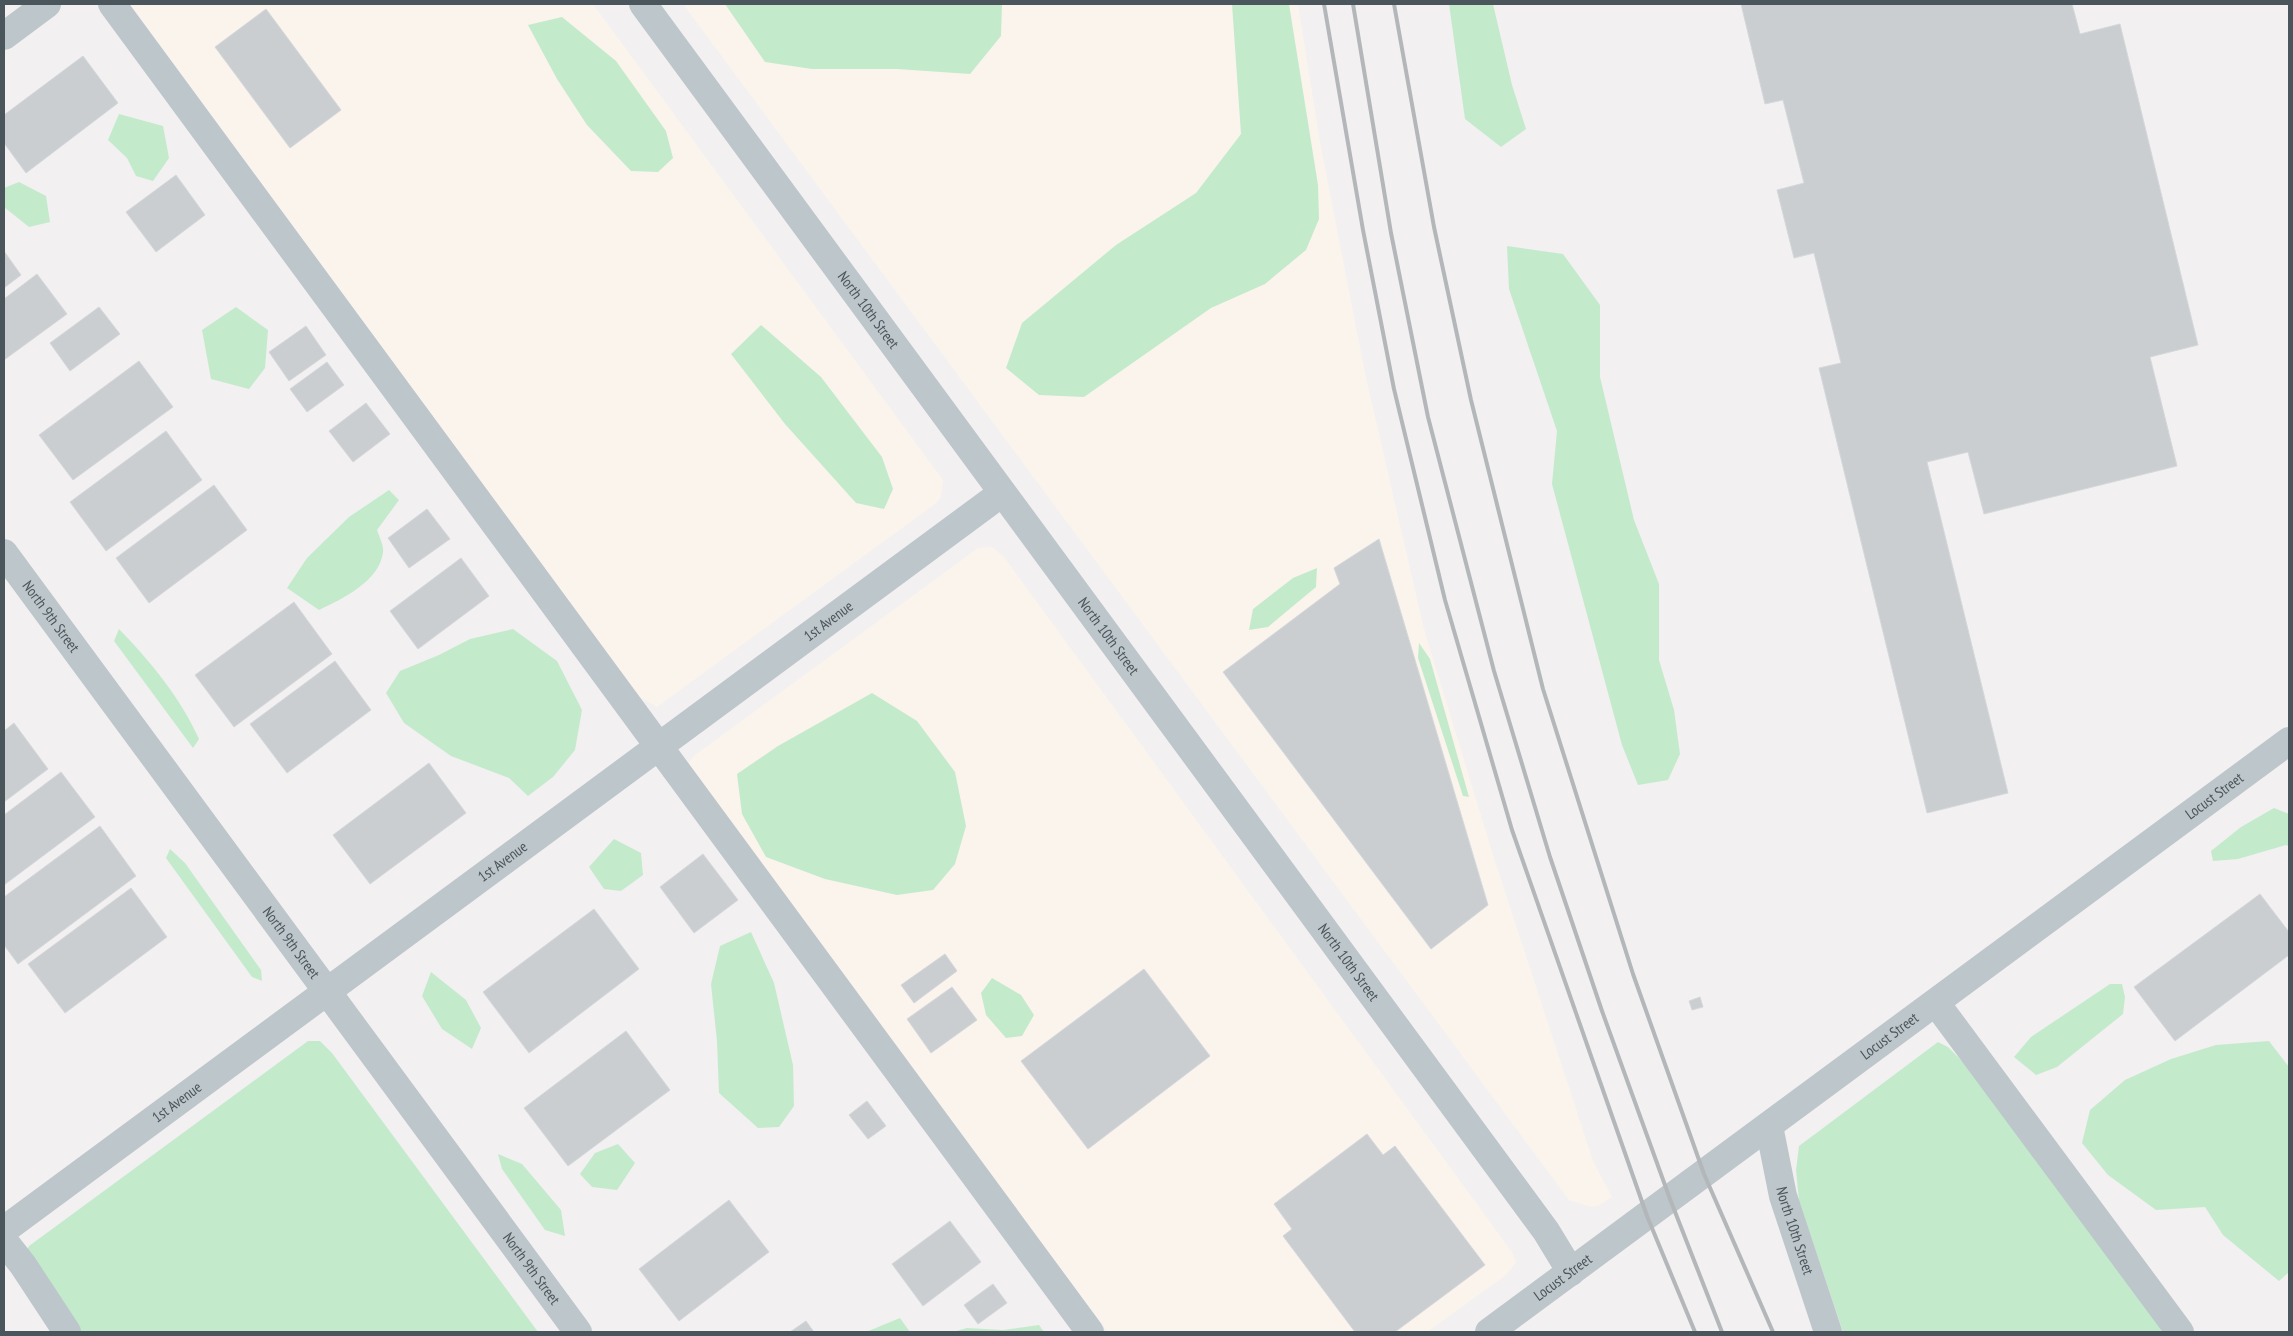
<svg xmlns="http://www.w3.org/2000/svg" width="2293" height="1336" font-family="'PT Sans Narrow',sans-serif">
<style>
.commercial{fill:#faf4ec}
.green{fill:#c4eacc}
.building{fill:#caced1;stroke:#d5d8db}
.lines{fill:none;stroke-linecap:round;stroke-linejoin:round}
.minor{stroke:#bdc6cb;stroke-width:28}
.rail{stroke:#b3b7b9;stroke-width:4}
.labels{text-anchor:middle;stroke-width:5;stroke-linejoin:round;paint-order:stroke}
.street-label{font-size:15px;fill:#4a565b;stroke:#fff}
</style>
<rect width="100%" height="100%" fill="#f2f0f1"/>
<path class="commercial" d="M130,4H593L943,480L941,497L935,504L657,707L643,699L634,694Z
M683,4H1298L1320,142L1365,373L1424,629L1493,855L1593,1161L1612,1197L1598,1206L1591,1207L1569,1200Z
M992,547L1004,557L1512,1252L1516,1262L1506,1275L1427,1332H1108L696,784L687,769L689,762L695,755L978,548Z"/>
<path class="green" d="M725,4H1002L1001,36L970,74L897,69H812L765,62Z
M1232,4H1289L1318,185L1319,219L1306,250L1265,284L1211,308L1084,397L1039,395L1006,368L1022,323L1116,245L1196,193L1241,134Z
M1449,4H1493L1512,85L1526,129L1501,147L1465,119Z
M562,17L616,61L666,131L673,158L658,172L631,171L587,125L557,79L528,25Z
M119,114L163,126L169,158L153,181L136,176L127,158L108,140Z
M19,182L46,196L50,222L29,227L4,207V188Z
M1507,246L1563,254L1600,305V377L1634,520L1659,584V660L1674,710L1680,754L1668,780L1638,785L1622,745L1552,484L1557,431L1509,289Z
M236,307L268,330L265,368L249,389L211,379L202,330Z
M761,325L821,377L882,457L893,489L884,509L856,503L785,424L731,354Z
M389,490L399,500L377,530C379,536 384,546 383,552C380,581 342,599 319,610L287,588L307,558L349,517Z
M1317,568L1316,587L1268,627L1249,630L1253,609L1293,578Z
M119,629C151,662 180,697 199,739L193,748L114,641Z
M513,629L557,661L582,710L575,750L553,777L528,796L509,778L451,756L404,723L386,693L400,671L439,655L470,639Z
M1419,643L1430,659L1469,797L1463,796L1418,658Z
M872,693L917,721L955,772L966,826L955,864L933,890L897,895L825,879L766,857L742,814L737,774L778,746Z
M2274,808L2289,814V846L2286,845L2238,859L2213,861L2211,851L2241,827Z
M614,839L641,853L643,875L621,891L604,889L589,867Z
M170,849L185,863L261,970L262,981L252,977L166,858Z
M751,932L774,983L793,1065L794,1106L779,1127L758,1128L719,1093L717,1041L711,984L720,946Z
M431,972L466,1000L481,1028L472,1049L442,1029L422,996Z
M992,978L1021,995L1034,1015L1022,1036L1006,1038L986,1015L981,993Z
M2110,984H2122L2125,997L2123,1014L2057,1067L2036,1075L2014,1057L2031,1037Z
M308,1041H320L332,1053L538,1332H76L26,1252L29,1246Z
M2269,1041L2289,1067V1272L2279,1281L2223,1235L2205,1207L2156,1210L2108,1175L2082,1143L2090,1110L2125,1080L2171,1059L2216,1045Z
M1938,1042L1948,1047L1966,1065L2168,1332H1843L1799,1201L1796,1170L1799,1146Z
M618,1144L635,1163L617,1190L592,1187L580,1174L595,1153Z
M498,1154L522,1164L561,1210L565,1236L545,1230L502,1169Z
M900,1318L910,1332H866Z
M1039,1325L1044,1332H953L967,1328L1003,1330Z"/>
<path class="building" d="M1741,4H2072L2080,34L2120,24L2198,345L2150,357L2177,466L1984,514L1968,452L1927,462L2008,793L1927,813L1819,368L1841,363L1814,253L1794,258L1777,190L1804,183L1783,100L1765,104Z
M266,9L341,110L290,148L215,47Z
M83,56L118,103L26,173L4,143V115Z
M176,175L205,215L156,252L126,212Z
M4,251L21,275L4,288Z
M37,274L67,314L4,360V299Z
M99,307L120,334L70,371L50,343Z
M306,326L326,355L289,381L269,352Z
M139,361L173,407L73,480L39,435Z
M327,362L344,385L307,412L290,389Z
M366,403L390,434L353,462L329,431Z
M166,431L202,480L106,551L70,502Z
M214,485L247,530L149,603L116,558Z
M427,509L450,539L409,568L388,538Z
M1379,539L1488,905L1431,949L1223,672L1340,584L1334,568Z
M461,558L489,596L418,649L390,611Z
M294,602L332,654L234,727L195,675Z
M335,661L371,710L287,773L250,724Z
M14,723L48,769L4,802V731Z
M429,763L466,813L370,884L333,835Z
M61,772L95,817L4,885V815Z
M100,826L136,876L18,964L4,945V897Z
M703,854L738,900L694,933L660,887Z
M131,888L167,937L65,1013L28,964Z
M2260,894L2289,932V955L2175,1041L2134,987Z
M594,909L639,969L529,1053L483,992Z
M945,954L957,971L914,1003L901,985Z
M1144,969L1210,1056L1088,1149L1021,1061Z
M952,987L977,1020L931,1053L907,1019Z
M1700,997L1703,1007L1692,1010L1689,1001Z
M626,1031L670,1090L568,1166L524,1108Z
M867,1101L886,1126L868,1139L849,1115Z
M1367,1134L1383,1155L1395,1146L1485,1265L1395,1332H1355L1283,1236L1292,1229L1274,1204Z
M729,1200L769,1252L679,1321L639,1269Z
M950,1221L981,1262L923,1306L892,1264Z
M993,1284L1007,1303L978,1324L964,1305Z
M806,1321L814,1332H790Z"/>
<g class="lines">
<g class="minor">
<path d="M112,4L1090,1332"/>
<path id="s1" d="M643,4L1546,1231L1571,1272"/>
<path d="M4,36L47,4"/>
<path id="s2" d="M4,553L578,1332"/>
<path d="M1936,1003L2180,1332"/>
<path id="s3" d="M1769,1126L1783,1196L1828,1332"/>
<path id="s4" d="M4,1230L1002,493"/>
<path d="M4,1241L23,1265L67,1332"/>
<path id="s5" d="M1489,1332L2289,741"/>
</g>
<path class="rail" d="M1324,4L1363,230L1394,389L1445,600L1512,830L1647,1216L1695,1332
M1353,4L1391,233L1428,417L1494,671L1550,857L1602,1011L1670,1199L1722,1332
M1394,4L1434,227L1471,400L1543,689L1633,974L1704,1174L1773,1332"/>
</g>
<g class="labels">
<g class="street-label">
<text dy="5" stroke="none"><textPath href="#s1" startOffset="380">North 10th Street</textPath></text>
<text dy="5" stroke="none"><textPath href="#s2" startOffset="79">North 9th Street</textPath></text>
<text dy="5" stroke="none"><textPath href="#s4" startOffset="1025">1st Avenue</textPath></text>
<text dy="5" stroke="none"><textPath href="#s1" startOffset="785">North 10th Street</textPath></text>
<text dy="5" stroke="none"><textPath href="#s5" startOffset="902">Locust Street</textPath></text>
<text dy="5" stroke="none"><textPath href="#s4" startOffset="620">1st Avenue</textPath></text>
<text dy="5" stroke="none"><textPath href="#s2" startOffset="484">North 9th Street</textPath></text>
<text dy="5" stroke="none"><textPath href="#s1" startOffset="1190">North 10th Street</textPath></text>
<text dy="5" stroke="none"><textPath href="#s5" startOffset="498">Locust Street</textPath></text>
<text dy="5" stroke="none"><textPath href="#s4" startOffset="215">1st Avenue</textPath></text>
<text dy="5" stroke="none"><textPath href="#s3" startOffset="108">North 10th Street</textPath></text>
<text dy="5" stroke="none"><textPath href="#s2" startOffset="889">North 9th Street</textPath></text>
<text dy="5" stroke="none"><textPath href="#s5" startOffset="92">Locust Street</textPath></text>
</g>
</g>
<rect width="2293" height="1336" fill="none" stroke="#4a565b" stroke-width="10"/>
</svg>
